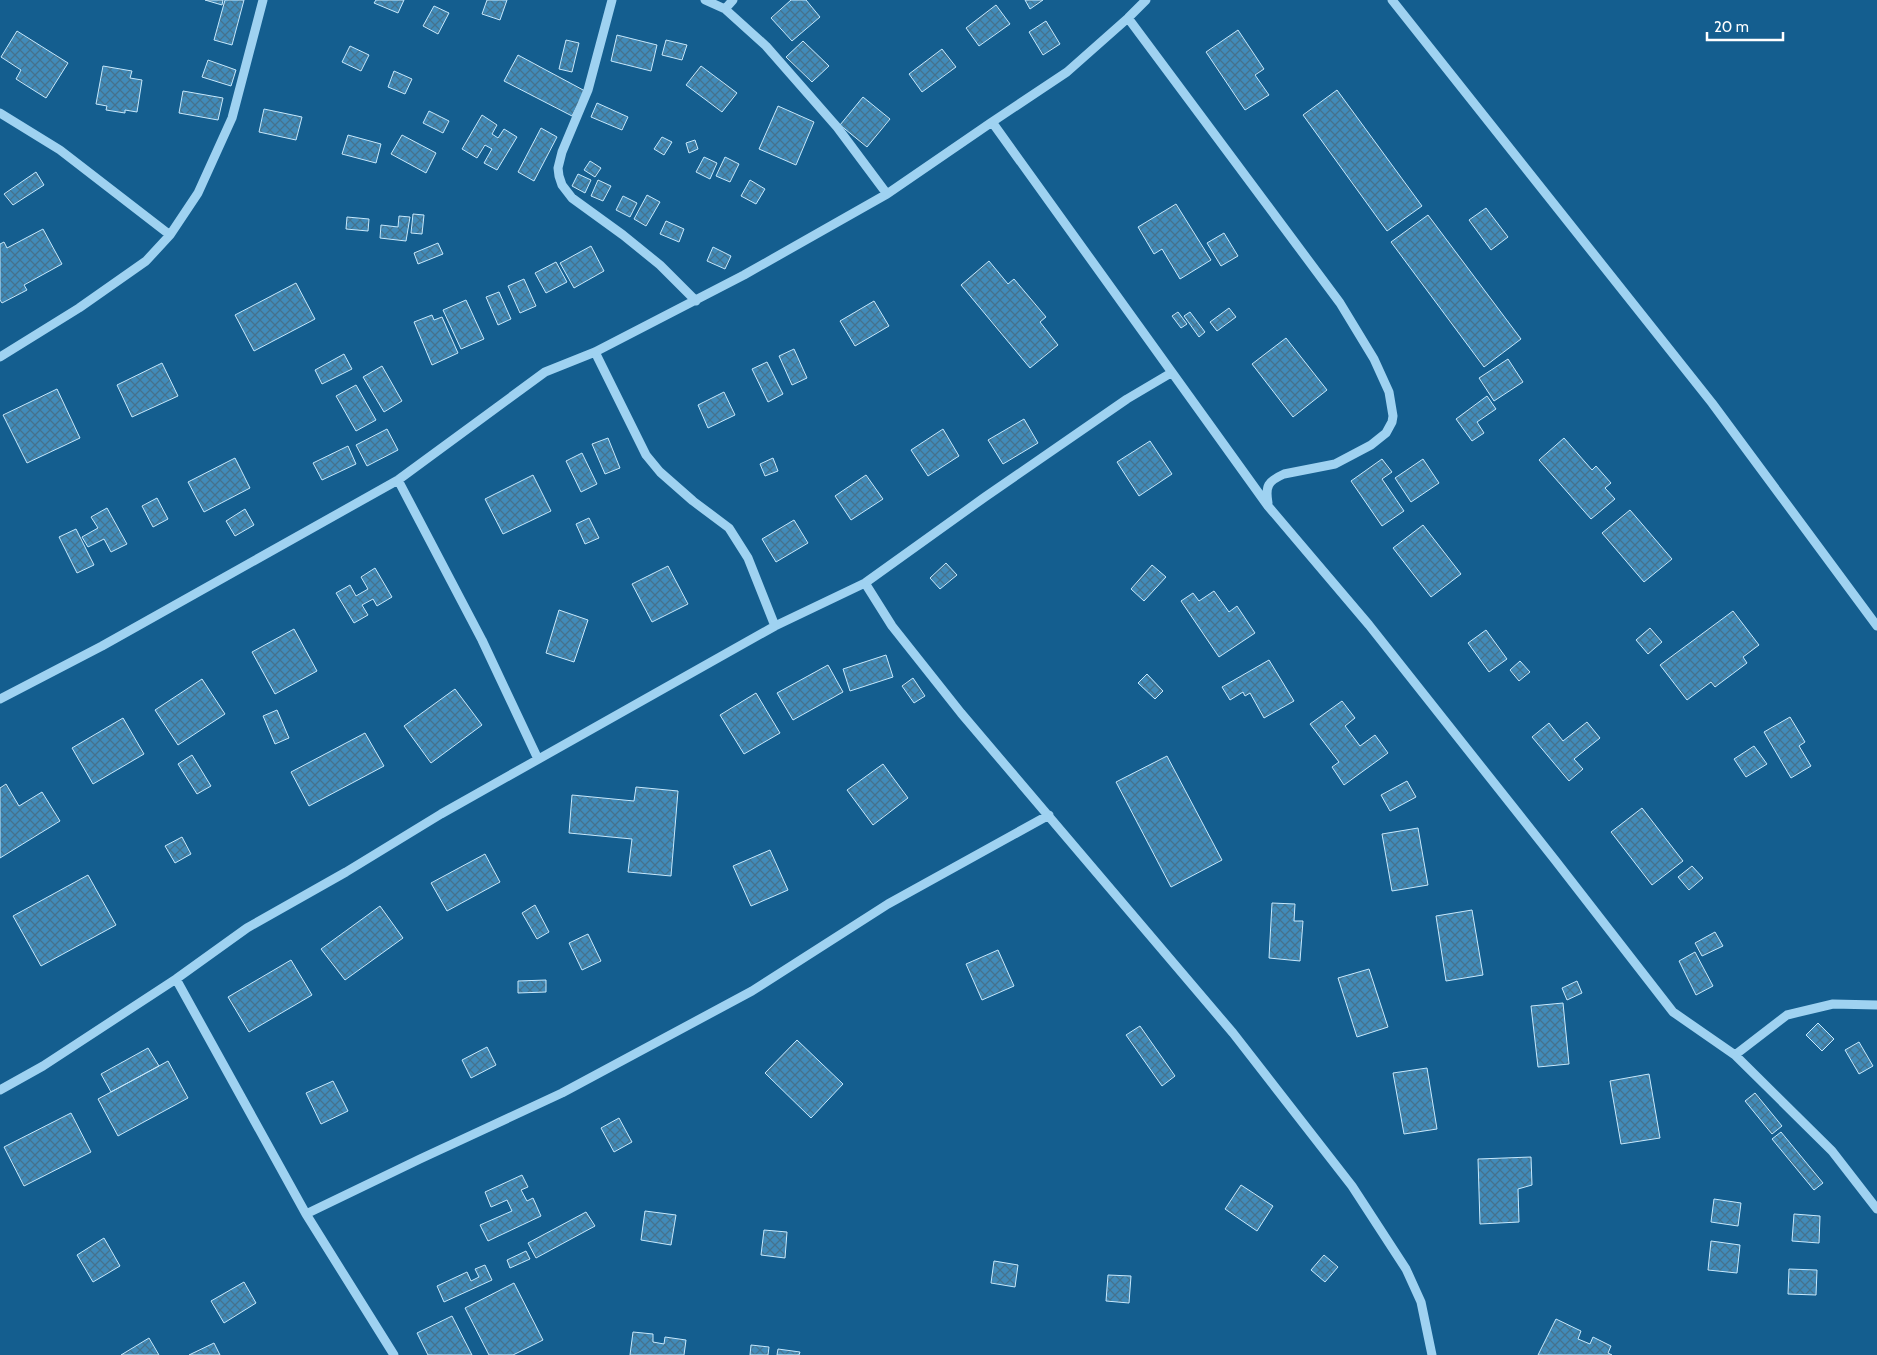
<svg xmlns="http://www.w3.org/2000/svg" width="1877" height="1355" font-family="Cabin,sans-serif">
<style>
.building{fill:url(#building-cross-hatch);stroke:#c6e8fc}
.lines{fill:none;stroke-linecap:round;stroke-linejoin:round}
.minor{stroke:#9fd2f1;stroke-width:9}
</style>
<defs>
<pattern id="building-cross-hatch" width="8" height="8" patternUnits="userSpaceOnUse" patternTransform="scale(1.25)"><rect width="8" height="8" fill="#418bb9"/><path d="M0 0l8 8M0 8l8-8" fill="none" stroke="#45728d"/></pattern>
</defs>
<rect width="100%" height="100%" fill="#145e8f"/>
<path class="building" d="M205,0H223L222,5Z
M225,0H244L232,45L214,40Z
M376,0H404L398,13L374,3Z
M487,0H507L500,20L482,14Z
M791,0H806L820,17L792,41L771,18Z
M1025,0H1043L1030,9Z
M996,5L1010,24L979,46L966,28Z
M434,6L449,13L438,34L423,26Z
M1046,21L1060,44L1043,55L1029,32Z
M1238,30L1264,69L1255,75L1269,95L1245,110L1206,52Z
M17,31L68,63L46,98L16,79L21,70L1,57Z
M617,35L657,45L651,71L611,61Z
M566,40L579,43L572,72L559,69Z
M666,40L687,45L682,60L662,55Z
M803,41L829,66L812,82L786,57Z
M350,46L369,55L361,71L342,62Z
M942,49L956,67L922,92L909,74Z
M518,55L585,91L572,116L504,81Z
M208,60L236,70L231,86L202,77Z
M103,66L132,71L130,78L142,80L137,112L125,110V113L106,110L107,106L96,104Z
M701,66L737,93L722,112L686,85Z
M394,71L412,79L405,94L388,87Z
M1337,90L1422,206L1387,231L1303,115Z
M183,91L223,98L218,120L179,113Z
M863,97L890,119L867,147L840,125Z
M597,103L628,117L622,130L591,117Z
M778,106L814,122L796,165L759,149Z
M264,109L302,117L296,140L259,132Z
M429,111L449,121L443,133L423,123Z
M482,115L497,125L492,134L498,138L504,129L517,137L497,170L484,163L492,149L485,145L477,158L462,149Z
M541,128L557,137L534,181L518,172Z
M348,135L381,144L376,163L342,154Z
M402,135L436,153L426,173L391,154Z
M662,137L672,142L664,155L654,149Z
M695,140L698,149L689,153L686,143Z
M704,157L717,163L710,179L696,172Z
M725,157L739,164L730,182L716,176Z
M590,161L601,168L595,177L584,170Z
M36,172L44,185L13,205L4,194Z
M578,174L591,180L585,193L572,186Z
M598,180L611,186L603,201L591,196Z
M750,180L765,189L756,204L741,196Z
M647,195L660,202L646,226L634,219Z
M623,196L637,203L630,217L616,210Z
M1176,204L1211,260L1180,279L1162,249L1154,254L1138,227Z
M1486,208L1508,237L1491,250L1469,220Z
M413,214L424,215L422,234L411,233Z
M1428,215L1521,339L1484,367L1391,242Z
M399,216L410,217L406,241L380,238L381,225L398,227Z
M347,217L369,219L368,231L346,229Z
M666,221L684,229L679,242L660,234Z
M43,229L62,264L24,285L27,290L2,303L0,300V244L4,242L7,248Z
M1224,233L1238,256L1221,266L1207,243Z
M438,243L443,254L418,264L414,253Z
M591,246L604,271L574,288L560,263Z
M713,247L731,256L725,269L707,261Z
M989,261L1008,284L1014,279L1046,317L1040,322L1058,345L1030,368L961,285Z
M556,262L567,282L546,293L535,273Z
M524,279L536,306L520,313L508,286Z
M296,283L315,319L254,351L235,315Z
M499,292L511,319L498,325L486,297Z
M466,300L484,339L461,349L443,310Z
M874,301L889,326L855,346L840,321Z
M1229,308L1236,317L1217,331L1210,322Z
M1178,312L1187,324L1181,328L1172,316Z
M1190,312L1205,332L1199,337L1184,316Z
M432,315L434,320L442,317L458,353L432,365L414,322Z
M1286,338L1327,390L1293,417L1252,364Z
M794,349L807,378L792,385L779,356Z
M344,354L352,369L322,384L315,370Z
M1508,359L1523,382L1494,401L1479,378Z
M767,362L783,394L768,402L752,369Z
M162,363L178,396L132,417L117,385Z
M382,366L402,401L384,412L363,377Z
M356,385L376,420L356,431L336,396Z
M57,389L80,438L27,463L3,415Z
M724,392L735,415L708,428L698,405Z
M1487,396L1496,409L1477,422L1484,433L1472,441L1456,419Z
M1024,419L1038,443L1003,464L988,440Z
M387,429L398,450L367,466L356,445Z
M943,429L959,456L928,476L911,450Z
M608,438L620,468L605,474L592,444Z
M1564,438L1592,470L1596,466L1611,483L1605,488L1615,499L1591,519L1539,460Z
M1150,441L1172,474L1139,496L1117,462Z
M348,446L356,464L322,480L313,463Z
M582,453L597,484L581,492L566,461Z
M235,458L250,488L204,512L188,482Z
M773,458L778,471L765,476L760,464Z
M1382,459L1392,472L1382,479L1404,511L1382,526L1351,481Z
M1423,459L1439,483L1411,502L1395,478Z
M533,475L551,511L503,534L485,499Z
M866,475L883,499L851,520L835,496Z
M157,498L168,519L153,527L142,506Z
M107,508L127,544L111,552L104,539L88,547L82,537L98,528L91,517Z
M245,509L254,525L235,536L226,521Z
M1630,510L1672,559L1644,582L1602,533Z
M589,518L599,538L585,544L576,524Z
M794,520L808,543L776,562L762,539Z
M1423,525L1461,574L1431,597L1393,548Z
M76,529L94,565L77,573L59,537Z
M946,563L957,575L940,589L930,578Z
M1152,565L1166,577L1144,601L1131,589Z
M668,566L688,604L652,622L632,584Z
M375,568L392,597L377,606L373,599L362,605L368,615L354,623L336,593L350,585L356,596L368,589L361,577Z
M1214,591L1229,612L1237,606L1255,633L1219,657L1181,601L1193,593L1199,601Z
M559,610L588,620L574,662L546,653Z
M1733,611L1759,645L1743,657L1747,663L1715,687L1711,682L1687,700L1660,665Z
M1650,628L1662,642L1648,654L1636,640Z
M294,629L317,671L275,694L252,652Z
M1486,630L1507,659L1489,672L1468,643Z
M886,655L893,677L850,691L843,669Z
M1269,660L1294,701L1264,718L1250,693L1245,696L1243,692L1230,700L1222,687Z
M1520,661L1530,672L1519,681L1510,670Z
M828,665L843,692L793,720L777,693Z
M1147,674L1163,691L1155,699L1138,683Z
M913,678L925,696L914,703L902,686Z
M202,679L225,714L178,745L155,710Z
M455,689L482,725L431,763L404,726Z
M756,693L780,733L744,754L720,715Z
M1342,701L1355,718L1345,726L1360,746L1375,735L1388,753L1344,785L1332,767L1339,762L1310,724Z
M277,710L289,738L275,744L263,716Z
M1790,717L1805,742L1799,746L1811,766L1791,778L1764,732Z
M123,718L144,754L93,784L72,748Z
M1587,722L1600,738L1574,759L1583,769L1569,781L1532,737L1549,723L1563,741Z
M365,733L384,766L309,806L291,772Z
M1754,746L1767,764L1746,777L1734,759Z
M192,755L211,786L197,794L178,764Z
M1167,756L1222,860L1171,887L1116,782Z
M883,764L908,798L873,825L847,790Z
M1407,781L1416,797L1390,811L1381,795Z
M6,784L19,806L42,792L60,821L0,858V788Z
M636,787L678,791L671,876L628,872L632,839L569,833L572,795L634,801Z
M1642,808L1683,861L1652,885L1611,832Z
M1418,828L1428,885L1392,891L1382,834Z
M182,837L191,854L175,863L165,846Z
M770,850L788,890L751,906L733,866Z
M485,854L500,882L447,911L431,883Z
M1692,866L1703,878L1689,890L1678,877Z
M88,875L116,925L41,966L13,916Z
M1272,903L1295,904L1294,921H1303L1300,961L1269,958Z
M535,905L549,932L537,939L522,913Z
M380,906L403,938L345,980L321,949Z
M1472,910L1483,975L1446,981L1436,916Z
M1715,932L1723,946L1702,956L1695,943Z
M588,934L601,961L582,970L569,943Z
M998,950L1014,986L982,1000L966,964Z
M1695,952L1713,986L1696,995L1679,961Z
M291,960L312,995L249,1032L228,997Z
M1369,969L1388,1027L1357,1037L1338,978Z
M546,980V992L518,993V981Z
M1577,981L1582,993L1567,1000L1562,988Z
M1563,1003L1569,1064L1538,1067L1531,1006Z
M1818,1023L1834,1039L1822,1051L1806,1035Z
M1140,1026L1175,1076L1162,1086L1126,1035Z
M797,1040L843,1084L811,1118L765,1073Z
M1859,1042L1873,1066L1859,1074L1845,1050Z
M487,1047L496,1065L471,1078L462,1060Z
M148,1048L159,1066L111,1092L101,1074Z
M168,1061L188,1098L118,1136L98,1099Z
M1427,1068L1437,1129L1404,1134L1393,1073Z
M1649,1074L1660,1138L1621,1144L1610,1081Z
M333,1081L348,1111L321,1124L306,1093Z
M1755,1093L1782,1126L1772,1134L1745,1101Z
M71,1113L91,1152L24,1186L4,1147Z
M619,1118L632,1142L614,1152L601,1128Z
M1781,1132L1823,1183L1814,1190L1772,1139Z
M1531,1157L1532,1185L1518,1189L1519,1222L1480,1224L1478,1159Z
M522,1175L528,1187L521,1190L527,1201L533,1198L541,1216L488,1241L480,1225L512,1211L507,1200L491,1207L485,1192Z
M1241,1185L1273,1206L1257,1231L1225,1209Z
M1714,1199L1741,1203L1738,1226L1711,1222Z
M645,1211L676,1215L671,1245L641,1240Z
M586,1212L595,1226L536,1258L528,1243Z
M1794,1214L1820,1216L1819,1243L1792,1241Z
M764,1230L787,1232L785,1258L761,1255Z
M104,1238L120,1266L93,1282L77,1255Z
M1711,1241L1740,1245L1737,1273L1708,1270Z
M526,1251L530,1259L510,1268L507,1260Z
M1324,1255L1338,1267L1325,1282L1311,1270Z
M994,1261L1018,1265L1015,1287L991,1283Z
M485,1265L492,1280L444,1302L437,1286L467,1272L471,1281L479,1277L475,1269Z
M1789,1269L1817,1270L1816,1295L1788,1294Z
M1108,1275L1131,1276L1129,1303L1106,1301Z
M244,1282L256,1303L224,1323L211,1301Z
M514,1283L543,1340L513,1355H489L465,1308Z
M452,1316L472,1355H428L417,1333Z
M1556,1319L1581,1331L1578,1339L1590,1344L1593,1337L1611,1346L1608,1353L1612,1355H1538Z
M633,1332L653,1334V1342L664,1344L665,1337L686,1340L684,1355H630Z
M149,1338L159,1355H121Z
M214,1343L220,1355H189Z
M751,1345L769,1347L768,1355H750Z
M778,1349L800,1352L799,1355H777Z"/>
<g class="lines">
<path class="minor" d="M612,0L588,90L562,152L558,168L559,176L562,185L572,198L623,235L660,265L696,301
M705,0L725,9L766,46L837,127L887,194
M1392,0L1712,403L1877,626
M725,9L733,0
M1128,18L1340,303L1374,359L1389,392L1393,416L1392,422L1386,433L1371,445L1335,464L1284,474C1268,481 1265,486 1268,503
M0,113L60,150L170,235
M992,122L1067,72L1128,18L1146,0
M595,352L646,455L660,472L693,501L729,528L748,558L775,626
M0,357L79,308L146,261L170,235L198,193L232,118L263,0
M398,480L482,640L538,759
M865,583L892,626L961,713L1233,1033L1352,1186L1406,1269L1421,1302L1432,1355
M0,699L102,646L398,480L545,372L595,352L744,275L887,194L992,122L1268,506L1369,625L1555,860L1673,1012L1735,1055L1832,1151L1877,1209
M176,979L306,1214L394,1355
M1735,1055L1787,1015L1833,1004L1877,1005
M0,1090L43,1066L176,979L247,928L346,872L441,814L775,626L865,583L985,497L1127,399L1171,373
M306,1214L420,1159L562,1093L752,991L888,904L1049,815"/>
</g>
<path d="M1707 32v8h76v-8" fill="none" stroke="#ffffff" stroke-width="2.5"/>
<text x="1714" y="32" font-size="15" fill="#ffffff" stroke="#145e8f" stroke-width="4" paint-order="stroke">20 m</text>
</svg>
